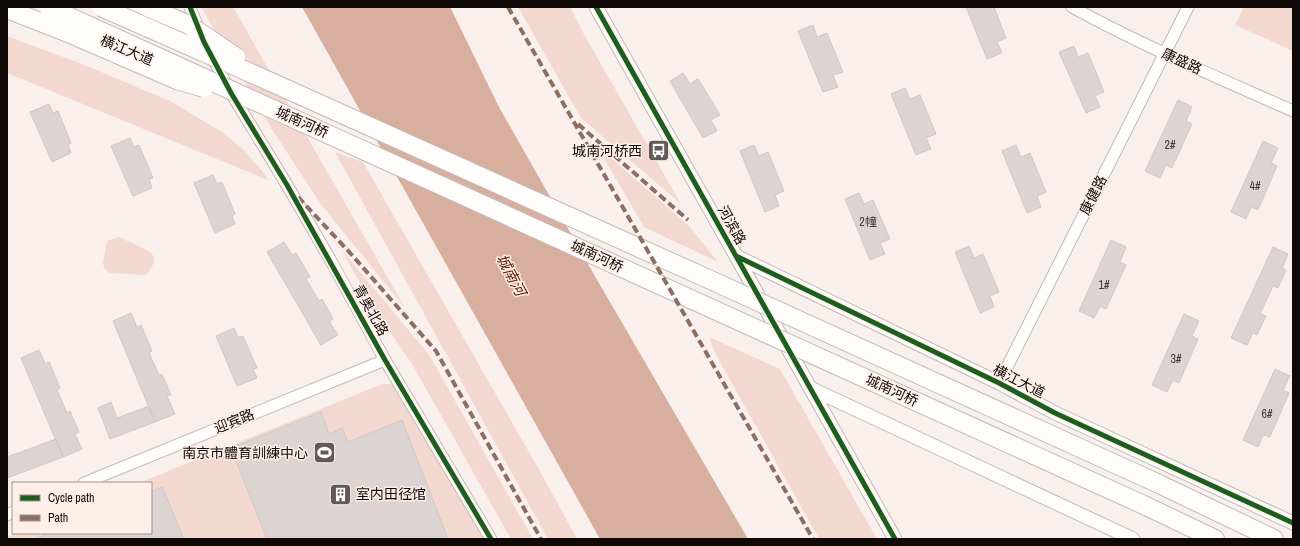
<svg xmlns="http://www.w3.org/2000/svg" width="1300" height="546" font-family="'Archivo Narrow','Noto Sans SC',sans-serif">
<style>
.green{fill:#f2d8cf}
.water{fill:#d8ae9f}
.building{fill:#dbd4d2;stroke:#cfc8c6}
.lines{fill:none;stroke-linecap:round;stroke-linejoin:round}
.minor-casing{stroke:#c0bab7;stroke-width:13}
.tertiary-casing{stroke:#c0bab7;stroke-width:15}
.trunk-casing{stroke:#c0bab7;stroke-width:20}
.minor{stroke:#fefdfc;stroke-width:11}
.tertiary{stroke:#fefdfc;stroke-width:13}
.trunk{stroke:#fefdfc;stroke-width:18}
.trunk-bridge-casing{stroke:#c0bab7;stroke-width:20;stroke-linecap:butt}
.trunk-bridge{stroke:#fefdfc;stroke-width:18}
.quiet{stroke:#8d6e63;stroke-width:4;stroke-dasharray:8 4;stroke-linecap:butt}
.cycleway-casing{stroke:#feeee8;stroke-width:8}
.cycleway{stroke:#1b5e20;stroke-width:5}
.labels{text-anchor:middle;stroke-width:3;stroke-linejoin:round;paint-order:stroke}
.number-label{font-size:12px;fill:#423c3a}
.street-label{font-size:14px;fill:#0f0a08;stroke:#feeee8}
.poi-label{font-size:14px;fill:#0f0a08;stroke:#feeee8;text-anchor:end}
.water-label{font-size:15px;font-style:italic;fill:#601d00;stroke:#feeee8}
</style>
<rect width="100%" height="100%" fill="#f9f0ed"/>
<path class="green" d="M201,7H233L405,308L320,203L273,131Z
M518,7H570L581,29L681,204L581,118Z
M1244,7H1293V51L1235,25Z
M7,36L82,64L170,101L222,132L243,149L266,176L268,180L7,73Z
M597,146L689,226L718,262L644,227Z
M335,152L363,162L541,473L577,539H548Z
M119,237C125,240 147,249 151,253C158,259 151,270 146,275L110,273L104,268L103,262L107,241Z
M341,249L430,356L533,539H511L412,364L379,316Z
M709,337L780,369L877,539H819L715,353Z
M382,384H391L397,387L485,539H7V537L17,533H151V483H139Z"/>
<path class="water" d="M302,7H450L499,107L596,278L748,539H600Z"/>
<path class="building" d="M966,7H994L1006,38L997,42L1002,53L987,59Z
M813,25L817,37L827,33L843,72L833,75L838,87L823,92L798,31Z
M1074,46L1078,57L1088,53L1104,92L1095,96L1100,107L1086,113L1059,52Z
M683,73L690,84L698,79L720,115L711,120L717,131L703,138L670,81Z
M905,88L910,99L920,95L936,134L926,138L931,149L916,155L891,94Z
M1178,100L1192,107L1186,121L1192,124L1172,168L1166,165L1160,178L1145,171Z
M49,104L53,113L58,111L71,143L68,145L71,153L52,162L30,112Z
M130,138L134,147L139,145L153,178L149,179L152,188L133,196L111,146Z
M1263,141L1278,148L1271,163L1277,166L1258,210L1251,207L1246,219L1231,212Z
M754,145L759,156L768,152L784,191L775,195L779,206L765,212L740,151Z
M1016,145L1021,157L1030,153L1046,192L1037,196L1041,207L1027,213L1002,151Z
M213,175L217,184L222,182L235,214L232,216L235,224L215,233L194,183Z
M859,193L864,204L873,200L890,239L880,243L885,254L870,260L845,199Z
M1111,240L1126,247L1120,262L1126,265L1106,309L1100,306L1094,318L1079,311Z
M284,242L292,255L296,253L310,277L306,279L319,301L322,299L333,319L329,321L338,335L321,345L267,252Z
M969,246L974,258L983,254L999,292L990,296L994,307L980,313L955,252Z
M1273,247L1288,254L1282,268L1286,270L1278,288L1273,286L1260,314L1266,316L1257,335L1253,333L1247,345L1231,338Z
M131,313L137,327L141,325L152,351L149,353L159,375L162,374L171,395L167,396L175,414L155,422L113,321Z
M1184,314L1199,321L1192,336L1198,339L1179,383L1173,380L1167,392L1152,385Z
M234,328L238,337L243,336L257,368L253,369L257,378L237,386L216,336Z
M39,350L45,364L49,362L60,388L57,390L67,413L70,411L79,432L75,434L82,449L63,457L21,358Z
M1275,369L1290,376L1283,390L1289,393L1270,437L1263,435L1258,447L1243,440Z
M111,402L117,418L149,406L155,422L110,439L98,408Z
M321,412L329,434L342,428L348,442L402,420L448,539H267L231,448Z
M56,439L63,457L7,478V457Z
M162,487L184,539H35L50,533H151V492Z"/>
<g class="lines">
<defs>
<path id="minor" d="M190,7L199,30
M1072,7C1143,46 1219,78 1293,111
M211,55L231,93L287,185L331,261L385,360L491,539
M999,383L1188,7
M84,483L385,360
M7,515L13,512"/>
<path id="tertiary" d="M596,7L895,539
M124,8L204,42
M736,256L999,383L1055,413L1293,523
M810,388L1133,539"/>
<path id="trunk" d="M1157,483L1274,539
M1146,506L1215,539"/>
</defs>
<use href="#minor" class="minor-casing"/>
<use href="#tertiary" class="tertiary-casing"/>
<use href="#trunk" class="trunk-casing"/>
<use href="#minor" class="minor"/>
<use href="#tertiary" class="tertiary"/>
<use href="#trunk" class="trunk"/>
<defs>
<path id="trunk-bridge" d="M48,7L1146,506
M101,7L271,82L715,282L1157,483
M147,7L189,25L236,57
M7,9L73,35L177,80L204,88"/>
</defs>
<use href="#trunk-bridge" class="trunk-bridge-casing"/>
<use href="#trunk-bridge" class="trunk-bridge"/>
<path class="quiet" d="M508,7L813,539
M578,124L688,220
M298,197L352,255L436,351L541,539"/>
<defs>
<path id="cycleway" d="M190,7L204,42L231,93L287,185L385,360L491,539
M596,7L895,539
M736,256L999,383L1055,413L1293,523"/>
</defs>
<use href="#cycleway" class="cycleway-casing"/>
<use href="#cycleway" class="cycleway"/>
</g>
<defs>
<symbol id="bus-square" viewBox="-11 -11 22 22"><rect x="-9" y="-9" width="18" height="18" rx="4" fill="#615a58" stroke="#feeee8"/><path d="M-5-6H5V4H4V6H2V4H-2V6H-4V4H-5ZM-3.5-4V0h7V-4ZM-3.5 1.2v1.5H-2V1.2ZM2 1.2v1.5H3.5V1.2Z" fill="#fff"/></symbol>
<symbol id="stadium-square" viewBox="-11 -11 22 22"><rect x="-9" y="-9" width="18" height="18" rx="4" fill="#615a58" stroke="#feeee8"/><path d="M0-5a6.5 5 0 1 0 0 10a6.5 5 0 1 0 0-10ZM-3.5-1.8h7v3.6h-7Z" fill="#fff"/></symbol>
<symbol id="building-square" viewBox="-11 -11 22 22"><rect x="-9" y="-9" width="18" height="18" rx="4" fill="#615a58" stroke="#feeee8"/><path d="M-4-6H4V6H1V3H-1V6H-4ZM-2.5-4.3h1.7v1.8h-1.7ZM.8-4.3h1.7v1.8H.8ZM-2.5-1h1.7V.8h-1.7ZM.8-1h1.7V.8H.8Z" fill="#fff"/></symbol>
</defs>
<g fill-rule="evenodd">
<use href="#bus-square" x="646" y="138" width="25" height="25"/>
<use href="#stadium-square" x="312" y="440" width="25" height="25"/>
<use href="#building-square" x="328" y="482" width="25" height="25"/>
</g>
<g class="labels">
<g class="number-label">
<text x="1170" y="149">2#</text>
<text x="1255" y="190">4#</text>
<text x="868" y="226">2幢</text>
<text x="1104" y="289">1#</text>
<text x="1176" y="363">3#</text>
<text x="1267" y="418">6#</text>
</g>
<g class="street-label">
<text transform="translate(127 50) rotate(23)" y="5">横江大道</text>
<text transform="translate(1182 61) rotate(25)" y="5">康盛路</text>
<text transform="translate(302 122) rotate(24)" y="5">城南河桥</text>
<text transform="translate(1093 195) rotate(-63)" y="5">康健路</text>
<text transform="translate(732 225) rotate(61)" y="5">河滨路</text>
<text transform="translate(597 256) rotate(25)" y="5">城南河桥</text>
<text transform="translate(371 310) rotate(61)" y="5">青奥北路</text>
<text transform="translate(1019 381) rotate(27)" y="5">横江大道</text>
<text transform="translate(892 390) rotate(25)" y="5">城南河桥</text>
<text transform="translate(234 421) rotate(-22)" y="5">迎宾路</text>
</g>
<g class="poi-label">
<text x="642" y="156">城南河桥西</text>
<text x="308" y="458">南京市體育訓練中心</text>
<text x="356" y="499" text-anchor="start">室内田径馆</text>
</g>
<g class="water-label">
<text transform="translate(511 275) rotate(62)" y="5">城南河</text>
</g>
</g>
<rect width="1300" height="546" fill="none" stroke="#0f0a08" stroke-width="16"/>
<rect x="12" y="482" width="140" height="52" fill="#feeee8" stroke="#9e938e"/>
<rect x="20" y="495" width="20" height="6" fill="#1b5e20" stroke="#9e938e"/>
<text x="48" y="502" font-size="12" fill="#0f0a08">Cycle path</text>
<rect x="20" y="515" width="20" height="6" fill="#8d6e63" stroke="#9e938e"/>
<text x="48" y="522" font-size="12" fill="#0f0a08">Path</text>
</svg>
